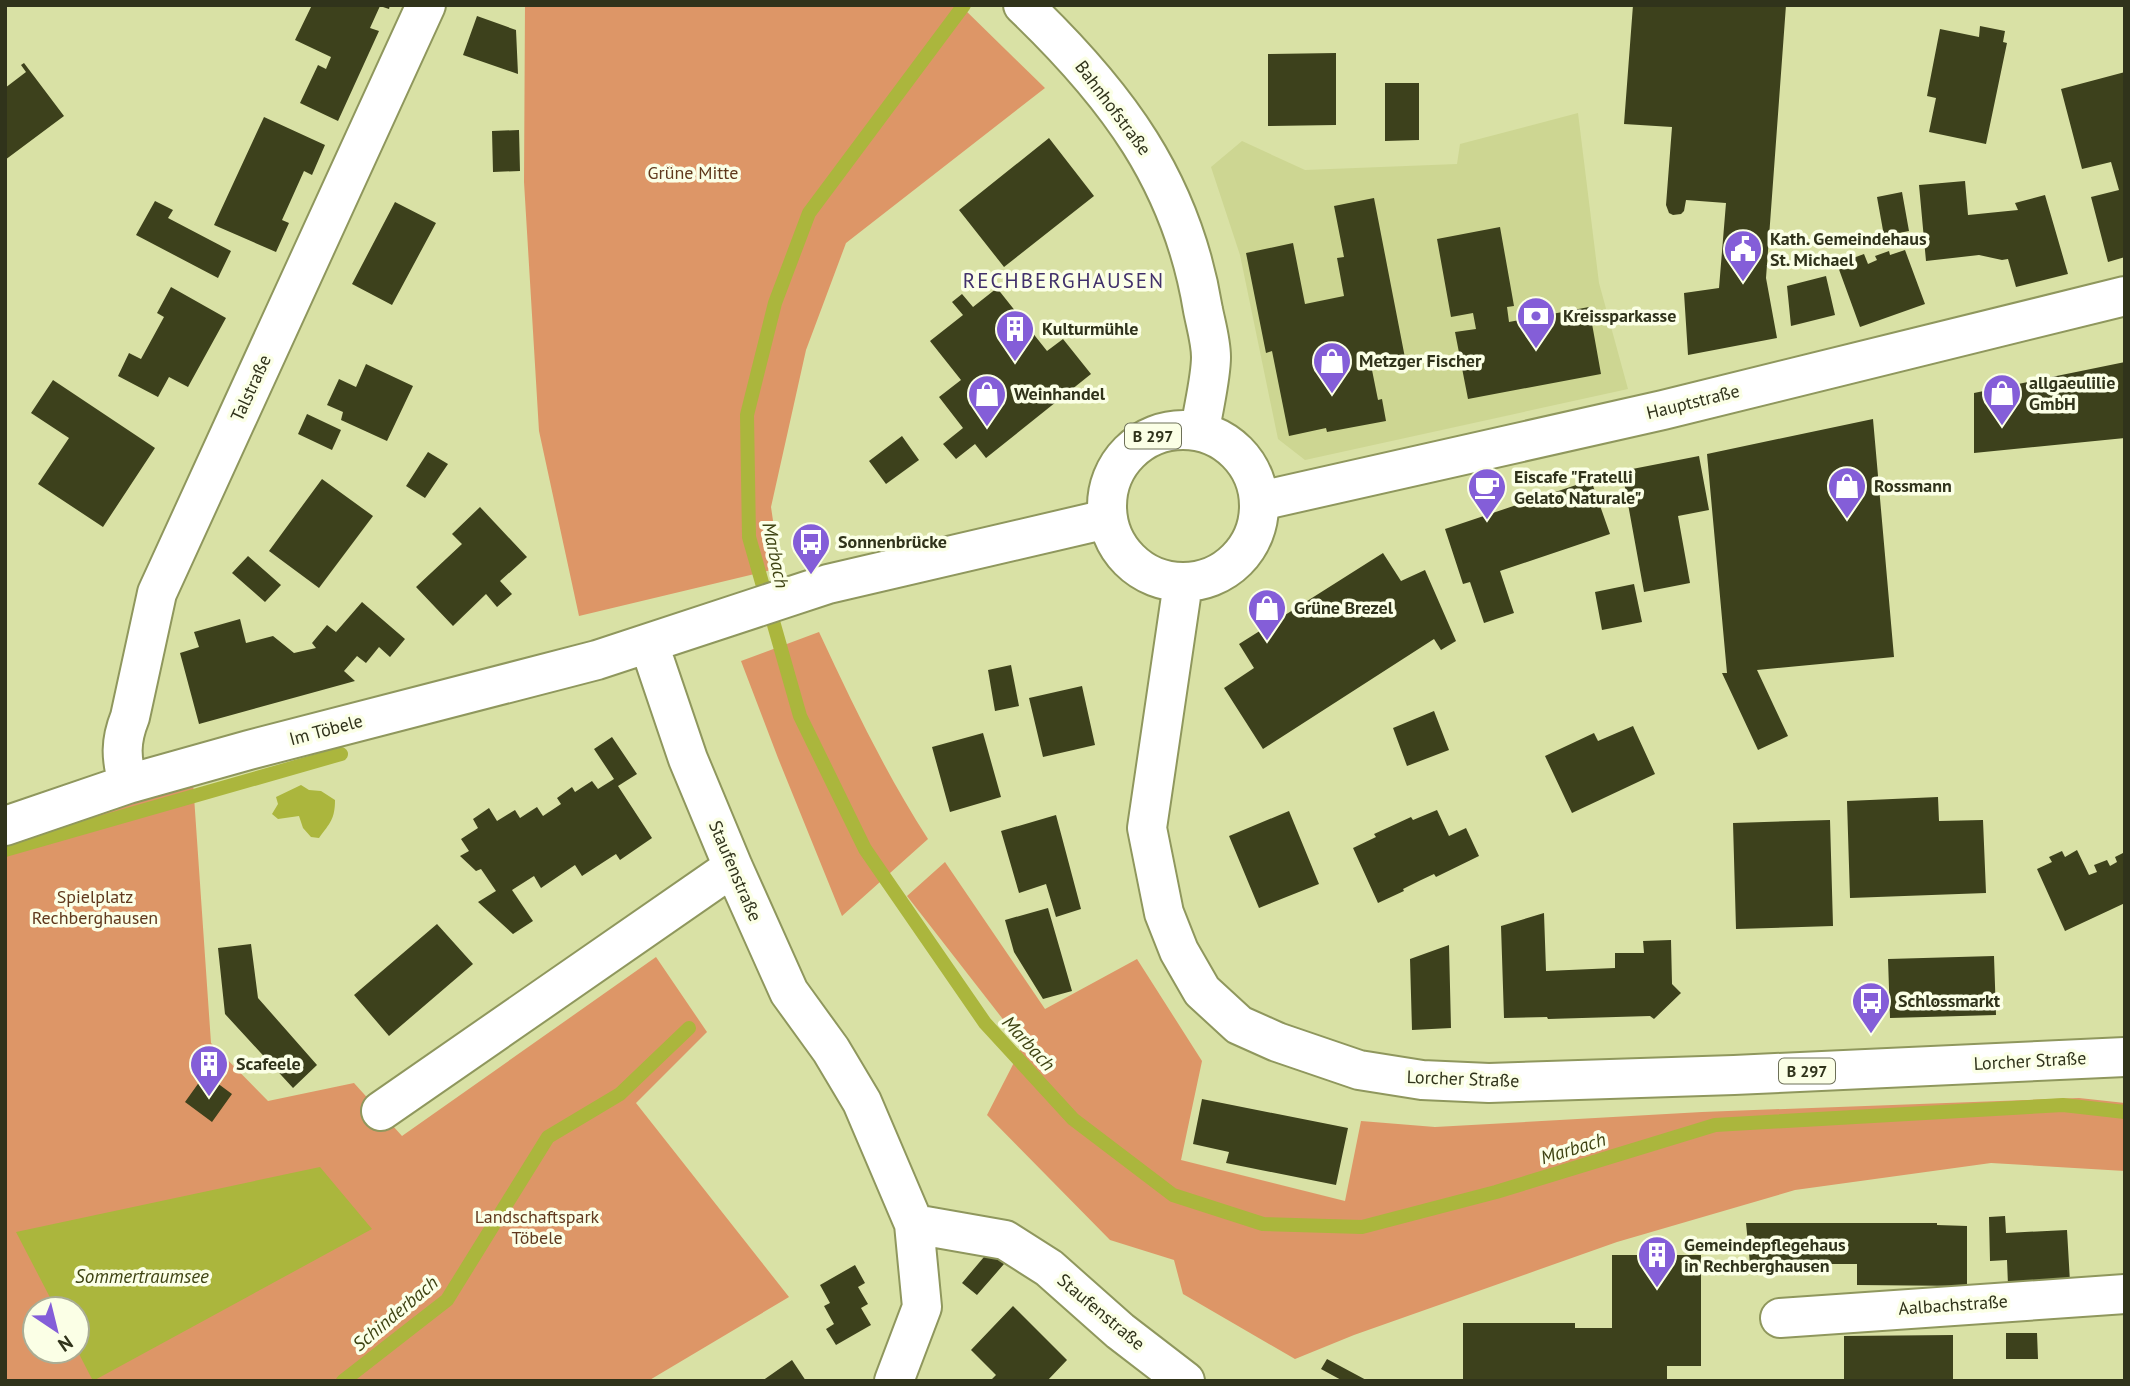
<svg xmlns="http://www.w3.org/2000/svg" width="2130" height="1386" font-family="'PT Sans',sans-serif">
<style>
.built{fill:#cdd692}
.green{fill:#dd9667;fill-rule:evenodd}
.water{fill:#abb63d}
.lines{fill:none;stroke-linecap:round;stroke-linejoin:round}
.stream{stroke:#abb63d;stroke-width:14}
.building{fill:#3d411c}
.minor-casing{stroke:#8f975d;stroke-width:42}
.major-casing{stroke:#8f975d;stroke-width:42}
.minor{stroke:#fff;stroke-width:38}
.major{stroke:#fff;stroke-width:38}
.labels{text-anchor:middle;stroke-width:7;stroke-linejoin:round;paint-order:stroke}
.shield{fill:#fbffe6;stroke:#6d7058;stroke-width:2}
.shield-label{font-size:16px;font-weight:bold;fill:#30331b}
.street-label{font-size:18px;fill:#30331b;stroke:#fbffe6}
.park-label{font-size:18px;fill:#5f381c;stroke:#fbffe6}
.poi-label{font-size:18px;font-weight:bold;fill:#30331b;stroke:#fbffe6;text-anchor:start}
.water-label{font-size:19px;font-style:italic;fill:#3e4312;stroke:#fbffe6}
.quarter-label{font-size:21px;letter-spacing:2px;fill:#41306b;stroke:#fbffe6}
</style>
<rect width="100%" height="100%" fill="#d9e1a5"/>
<path class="built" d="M1578,113L1599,283L1628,389L1305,460L1278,439L1240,255L1211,167L1242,141L1305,170L1457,164L1460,144Z"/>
<path class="green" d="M525,5H960L1045,88L846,243L806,350L771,507L780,568L579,616L539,431L524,182Z
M819,632C852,703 886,774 928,839L842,916L778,758L741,661Z
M193,782L211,1043L268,1101L354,1083L402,1136L656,957L707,1032L636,1103L789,1297L648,1381H5V840ZM35,1309H77V1351H35Z
M945,862L1045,1009L1137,959L1202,1061L1181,1160L1345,1201L1361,1121L1435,1127L1702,1112L2079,1098L2125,1103V1171L1991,1163L1795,1190L1617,1242L1354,1335L1295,1359L1183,1294L1174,1260L1110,1240L987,1115L1023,1045L907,896Z"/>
<path class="water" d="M301,785L309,790L321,791L335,800C335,819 330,823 319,838L311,837L303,828L299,816L278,819L272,814L278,804L276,797Z
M320,1167L372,1229L93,1381L77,1350V1309H56L16,1232Z"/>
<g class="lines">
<path class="stream" d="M964,5L809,213L775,303L747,415L749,537L800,716L865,849L985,1023L1073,1119L1173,1195L1263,1224L1362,1227L1496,1192L1715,1125L2063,1105L2125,1112
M5,850L341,754
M343,1381L447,1300L548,1137L620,1094L689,1028"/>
</g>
<path class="building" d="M312,5H390L389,9L380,6L370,28L379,31L338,121L300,103L318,65L326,69L331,57L295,40Z
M1633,5H1786L1766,278L1777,338L1688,355L1684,293L1719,288L1726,203L1686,200L1684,211L1681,214L1673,215L1669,213L1666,205L1672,127L1624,124Z
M477,16L516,30L518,74L463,55Z
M1980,26L2005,31L2003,42L2007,43L1986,144L1929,132L1936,98L1927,96L1940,29L1979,37Z
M1336,53V125L1268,126V54Z
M24,63L64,116L5,160V88L26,72L21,65Z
M2125,72V257L2108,262L2091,197L2119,190L2111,162L2082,169L2061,89Z
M1385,83H1419V140L1385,141Z
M264,117L325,145L312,175L304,171L282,220L289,223L276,252L214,225Z
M519,130L520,171L493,172L492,131Z
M1049,138L1094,196L1004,267L959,210Z
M1965,181L1968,215L2018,210L2015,203L2045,195L2068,274L2016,287L2008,259L2002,260L1979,255L1926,261L1919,185Z
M1902,192L1909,231L1884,236L1877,197Z
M1374,198L1406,363L1372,370L1378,400L1382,399L1386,421L1327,432L1326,428L1289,436L1272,351L1266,353L1246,253L1293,243L1305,304L1344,296L1337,258L1344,257L1334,206Z
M155,201L173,210L168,218L231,251L218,278L136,235Z
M395,202L436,223L392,305L352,284Z
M1500,227L1514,306L1507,307L1509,322L1589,307L1601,374L1468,399L1455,332L1476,329L1473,313L1451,317L1437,239Z
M1905,250L1925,304L1860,327L1837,264L1864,254L1868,264L1877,260L1875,256L1889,251L1890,255Z
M1826,276L1835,315L1791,326L1787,286Z
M171,287L226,318L188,387L169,377L158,397L118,376L129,353L141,359L164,317L157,313Z
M997,288L1047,351L1063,339L1091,374L986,458L975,444L956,459L943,444L963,428L939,397L961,380L930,341L963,315L952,302L962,294L973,307Z
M2125,362V438L1974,453V393Z
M366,364L413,386L387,441L341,420L343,412L327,405L339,379L356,387Z
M53,380L155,448L103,527L38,484L69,438L31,413Z
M307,414L341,430L332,450L298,434Z
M1873,419L1894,657L1757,670L1788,736L1758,750L1722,673H1727L1707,454Z
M902,436L919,460L886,484L869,461Z
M428,452L448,464L425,498L406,486Z
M1699,456L1709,510L1678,516L1690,583L1644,592L1622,471Z
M322,479L373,516L319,588L269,551Z
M1591,480L1610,534L1500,571L1514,613L1484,623L1470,582L1463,584L1445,529Z
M480,507L527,557L500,581L512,594L497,607L486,594L453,626L416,587L462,544L452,534Z
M1383,553L1401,581L1425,570L1456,641L1441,650L1434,639L1263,749L1224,688L1254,668L1239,644Z
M248,556L281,585L265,602L232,573Z
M1634,584L1642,622L1602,630L1595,592Z
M362,602L405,639L390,657L379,647L366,663L357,656L344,671L355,681L199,724L180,653L199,647L194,632L240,619L246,643L273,636L294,653L316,648L312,643L327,625L336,632Z
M1011,665L1019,706L995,711L988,670Z
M1082,686L1095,745L1043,757L1029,698Z
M1434,711L1449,750L1407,766L1393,728Z
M1633,726L1655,774L1572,813L1545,756L1594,733L1598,741Z
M983,733L1001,797L950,812L932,747Z
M612,737L637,774L618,786L652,838L620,860L616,854L582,876L575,865L541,888L534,876L512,890L533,921L513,934L478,902L496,891L481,869L476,871L460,856L469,851L461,839L478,828L473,819L489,808L497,821L515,810L520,818L537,807L543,816L561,804L557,798L572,787L575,792L592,781L598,789L614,779L594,749Z
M1938,797L1939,821L1983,820L1986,893L1850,898L1847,801Z
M1437,810L1449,836L1466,828L1479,856L1436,877L1434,874L1419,881L1403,889L1404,891L1378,903L1353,848L1376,837L1374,834L1411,817L1413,820Z
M1289,811L1319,884L1259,908L1229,836Z
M1056,815L1081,909L1056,917L1046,884L1019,893L1001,831Z
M1830,820L1833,926L1736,929L1733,823Z
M2077,850L2089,875L2097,872L2094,865L2107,860L2110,866L2117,862L2115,857L2125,852V903L2065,931L2037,869L2052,862L2049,857L2062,851L2065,857Z
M1048,908L1072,991L1043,999L1014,952L1005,920Z
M1544,913L1546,971L1615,968V953H1644L1643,941L1671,940L1672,984L1681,993L1654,1019L1650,1016L1548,1019L1547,1017L1504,1018L1501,926Z
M437,924L473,964L389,1036L354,995Z
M251,944L258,998L317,1065L293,1088L225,1014L218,948Z
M1449,945L1451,1028L1412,1030L1410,959Z
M1994,956L1996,1015L1890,1018L1888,959Z
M205,1074L232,1094L212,1122L185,1102Z
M1202,1099L1348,1128L1336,1185L1226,1163L1229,1152L1193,1144Z
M2005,1216L2006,1233L2067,1230L2070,1282L2008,1285L2007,1260L1990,1261L1989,1217Z
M1746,1223H1937V1225L1967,1226V1286L1857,1285V1264H1750Z
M989,1251L1004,1264L977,1295L962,1283Z
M1612,1255H1701V1366H1667V1381H1463V1323H1575V1328H1612Z
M855,1265L865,1283L858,1287L868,1304L861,1308L871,1325L836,1345L826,1329L834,1324L824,1306L830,1303L820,1285Z
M1013,1306L1067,1360L1047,1381H990L996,1375L971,1350Z
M2006,1333H2037L2038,1359H2006Z
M1953,1335V1381H1844V1336Z
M1327,1359L1368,1381H1343L1321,1369Z
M792,1360L806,1381H762Z"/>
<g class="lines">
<defs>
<path id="minor" d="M1260,501L1663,410L2125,296
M649,644L688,759L733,867L789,992L831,1050L862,1102L914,1224L922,1307L894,1381
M128,784C121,758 120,742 130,717L157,593L426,5
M5,826L128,784L249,750L597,660L828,584L1107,519
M381,1111L733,867
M914,1224L1005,1240L1049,1268L1120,1331L1185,1381
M1780,1318L2125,1294"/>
<path id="major" d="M1023,5C1116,94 1182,181 1203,310C1206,325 1211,342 1211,357C1211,378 1203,409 1200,431
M1107 506a76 76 0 1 1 152 0a76 76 0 1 1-152 0Z
M1183,583L1147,828L1164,913L1179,951L1202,991L1239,1025L1277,1042L1359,1070L1422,1080L1489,1083L1734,1075L2125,1057"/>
</defs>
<use href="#minor" class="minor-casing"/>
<use href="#major" class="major-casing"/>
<use href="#minor" class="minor"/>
<use href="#major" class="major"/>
</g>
<defs>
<symbol id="civic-pin" viewBox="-11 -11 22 30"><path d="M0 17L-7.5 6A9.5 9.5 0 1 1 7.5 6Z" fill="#845ed8" stroke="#fbffe6"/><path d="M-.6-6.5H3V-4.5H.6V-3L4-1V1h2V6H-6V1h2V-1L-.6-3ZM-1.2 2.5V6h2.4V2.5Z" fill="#fff"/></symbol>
<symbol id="bank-pin" viewBox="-11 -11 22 30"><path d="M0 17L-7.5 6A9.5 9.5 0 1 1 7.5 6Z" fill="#845ed8" stroke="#fbffe6"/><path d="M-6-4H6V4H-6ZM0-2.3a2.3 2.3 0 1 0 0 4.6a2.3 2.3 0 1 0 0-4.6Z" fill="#fff"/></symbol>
<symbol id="building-pin" viewBox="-11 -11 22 30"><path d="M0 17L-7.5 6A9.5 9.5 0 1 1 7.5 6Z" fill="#845ed8" stroke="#fbffe6"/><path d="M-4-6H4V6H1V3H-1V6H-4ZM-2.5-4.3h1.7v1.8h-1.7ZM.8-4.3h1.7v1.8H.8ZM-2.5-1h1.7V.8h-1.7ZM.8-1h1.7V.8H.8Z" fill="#fff"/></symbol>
<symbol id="shop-pin" viewBox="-11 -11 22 30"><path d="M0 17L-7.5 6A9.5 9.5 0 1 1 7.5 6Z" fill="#845ed8" stroke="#fbffe6"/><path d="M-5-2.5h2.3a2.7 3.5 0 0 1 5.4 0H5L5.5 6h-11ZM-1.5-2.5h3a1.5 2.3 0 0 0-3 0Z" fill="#fff"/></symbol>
<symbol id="cafe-pin" viewBox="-11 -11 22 30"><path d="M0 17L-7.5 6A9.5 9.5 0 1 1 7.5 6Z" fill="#845ed8" stroke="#fbffe6"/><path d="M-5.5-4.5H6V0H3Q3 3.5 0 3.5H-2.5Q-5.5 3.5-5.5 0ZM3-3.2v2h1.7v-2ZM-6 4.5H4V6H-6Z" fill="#fff"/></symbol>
<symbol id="bus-pin" viewBox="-11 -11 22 30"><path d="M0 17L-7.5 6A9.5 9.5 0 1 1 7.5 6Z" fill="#845ed8" stroke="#fbffe6"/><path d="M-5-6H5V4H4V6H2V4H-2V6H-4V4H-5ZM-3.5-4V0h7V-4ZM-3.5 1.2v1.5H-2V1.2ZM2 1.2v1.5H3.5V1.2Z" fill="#fff"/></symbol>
</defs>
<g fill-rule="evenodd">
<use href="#civic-pin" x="1721" y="227" width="44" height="60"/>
<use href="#bank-pin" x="1514" y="294" width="44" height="60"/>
<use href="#building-pin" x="993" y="307" width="44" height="60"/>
<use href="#shop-pin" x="1310" y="339" width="44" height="60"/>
<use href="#shop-pin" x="1980" y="371" width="44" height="60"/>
<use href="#shop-pin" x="965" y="372" width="44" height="60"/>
<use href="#shop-pin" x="1825" y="464" width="44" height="60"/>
<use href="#cafe-pin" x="1465" y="465" width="44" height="60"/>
<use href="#bus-pin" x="789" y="520" width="44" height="60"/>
<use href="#shop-pin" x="1245" y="586" width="44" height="60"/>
<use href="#bus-pin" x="1849" y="979" width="44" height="60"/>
<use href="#building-pin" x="187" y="1042" width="44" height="60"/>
<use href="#building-pin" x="1635" y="1233" width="44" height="60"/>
</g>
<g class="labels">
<g class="shield">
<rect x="1125" y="423.5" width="56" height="25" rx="5"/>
<rect x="1779" y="1058.5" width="56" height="25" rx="5"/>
</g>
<g class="shield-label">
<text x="1153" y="442">B 297</text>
<text x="1807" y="1077">B 297</text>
</g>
<g class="street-label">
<text transform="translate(1113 108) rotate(53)" y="6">Bahnhofstraße</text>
<text transform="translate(251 388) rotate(-65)" y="6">Talstraße</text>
<text transform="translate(1693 402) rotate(-14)" y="6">Hauptstraße</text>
<text transform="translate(326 730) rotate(-15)" y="6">Im Töbele</text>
<text transform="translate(735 871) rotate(67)" y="6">Staufenstraße</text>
<text transform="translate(2030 1061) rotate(-3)" y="6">Lorcher Straße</text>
<text transform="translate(1463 1079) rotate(2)" y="6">Lorcher Straße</text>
<text transform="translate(1953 1305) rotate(-4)" y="6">Aalbachstraße</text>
<text transform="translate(1101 1312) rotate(40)" y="6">Staufenstraße</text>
</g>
<g class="park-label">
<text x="693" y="179">Grüne Mitte</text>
<text x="95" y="903">Spielplatz<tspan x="95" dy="21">Rechberghausen</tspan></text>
<text x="537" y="1223">Landschaftspark<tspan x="537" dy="21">Töbele</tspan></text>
</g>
<g class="poi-label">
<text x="1770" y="245">Kath. Gemeindehaus<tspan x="1770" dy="21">St. Michael</tspan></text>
<text x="1563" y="322">Kreissparkasse</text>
<text x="1042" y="335">Kulturmühle</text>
<text x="1359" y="367">Metzger Fischer</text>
<text x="2029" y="389">allgaeulilie<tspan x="2029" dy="21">GmbH</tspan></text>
<text x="1014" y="400">Weinhandel</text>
<text x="1514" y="483">Eiscafe "Fratelli<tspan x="1514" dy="21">Gelato Naturale"</tspan></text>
<text x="1874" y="492">Rossmann</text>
<text x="838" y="548">Sonnenbrücke</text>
<text x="1294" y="614">Grüne Brezel</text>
<text x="1898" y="1007">Schlossmarkt</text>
<text x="236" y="1070">Scafeele</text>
<text x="1684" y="1251">Gemeindepflegehaus<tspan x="1684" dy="21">in Rechberghausen</tspan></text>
</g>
<g class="water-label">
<text transform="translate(776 555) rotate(78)" y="7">Marbach</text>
<text transform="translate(1029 1043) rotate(47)" y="7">Marbach</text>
<text transform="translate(1573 1148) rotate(-17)" y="7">Marbach</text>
<text x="142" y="1283">Sommertraumsee</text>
<text transform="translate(395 1313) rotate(-40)" y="7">Schinderbach</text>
</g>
<g class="quarter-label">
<text x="1064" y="288">RECHBERGHAUSEN</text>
</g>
</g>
<rect width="2130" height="1386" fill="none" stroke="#30331b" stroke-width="14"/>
<g transform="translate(56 1330) rotate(145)"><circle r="33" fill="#fbffe6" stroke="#aaad95" stroke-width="2"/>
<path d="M0-5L12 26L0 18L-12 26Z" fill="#845ed8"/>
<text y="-10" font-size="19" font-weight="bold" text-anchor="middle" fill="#30331b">N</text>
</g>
</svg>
